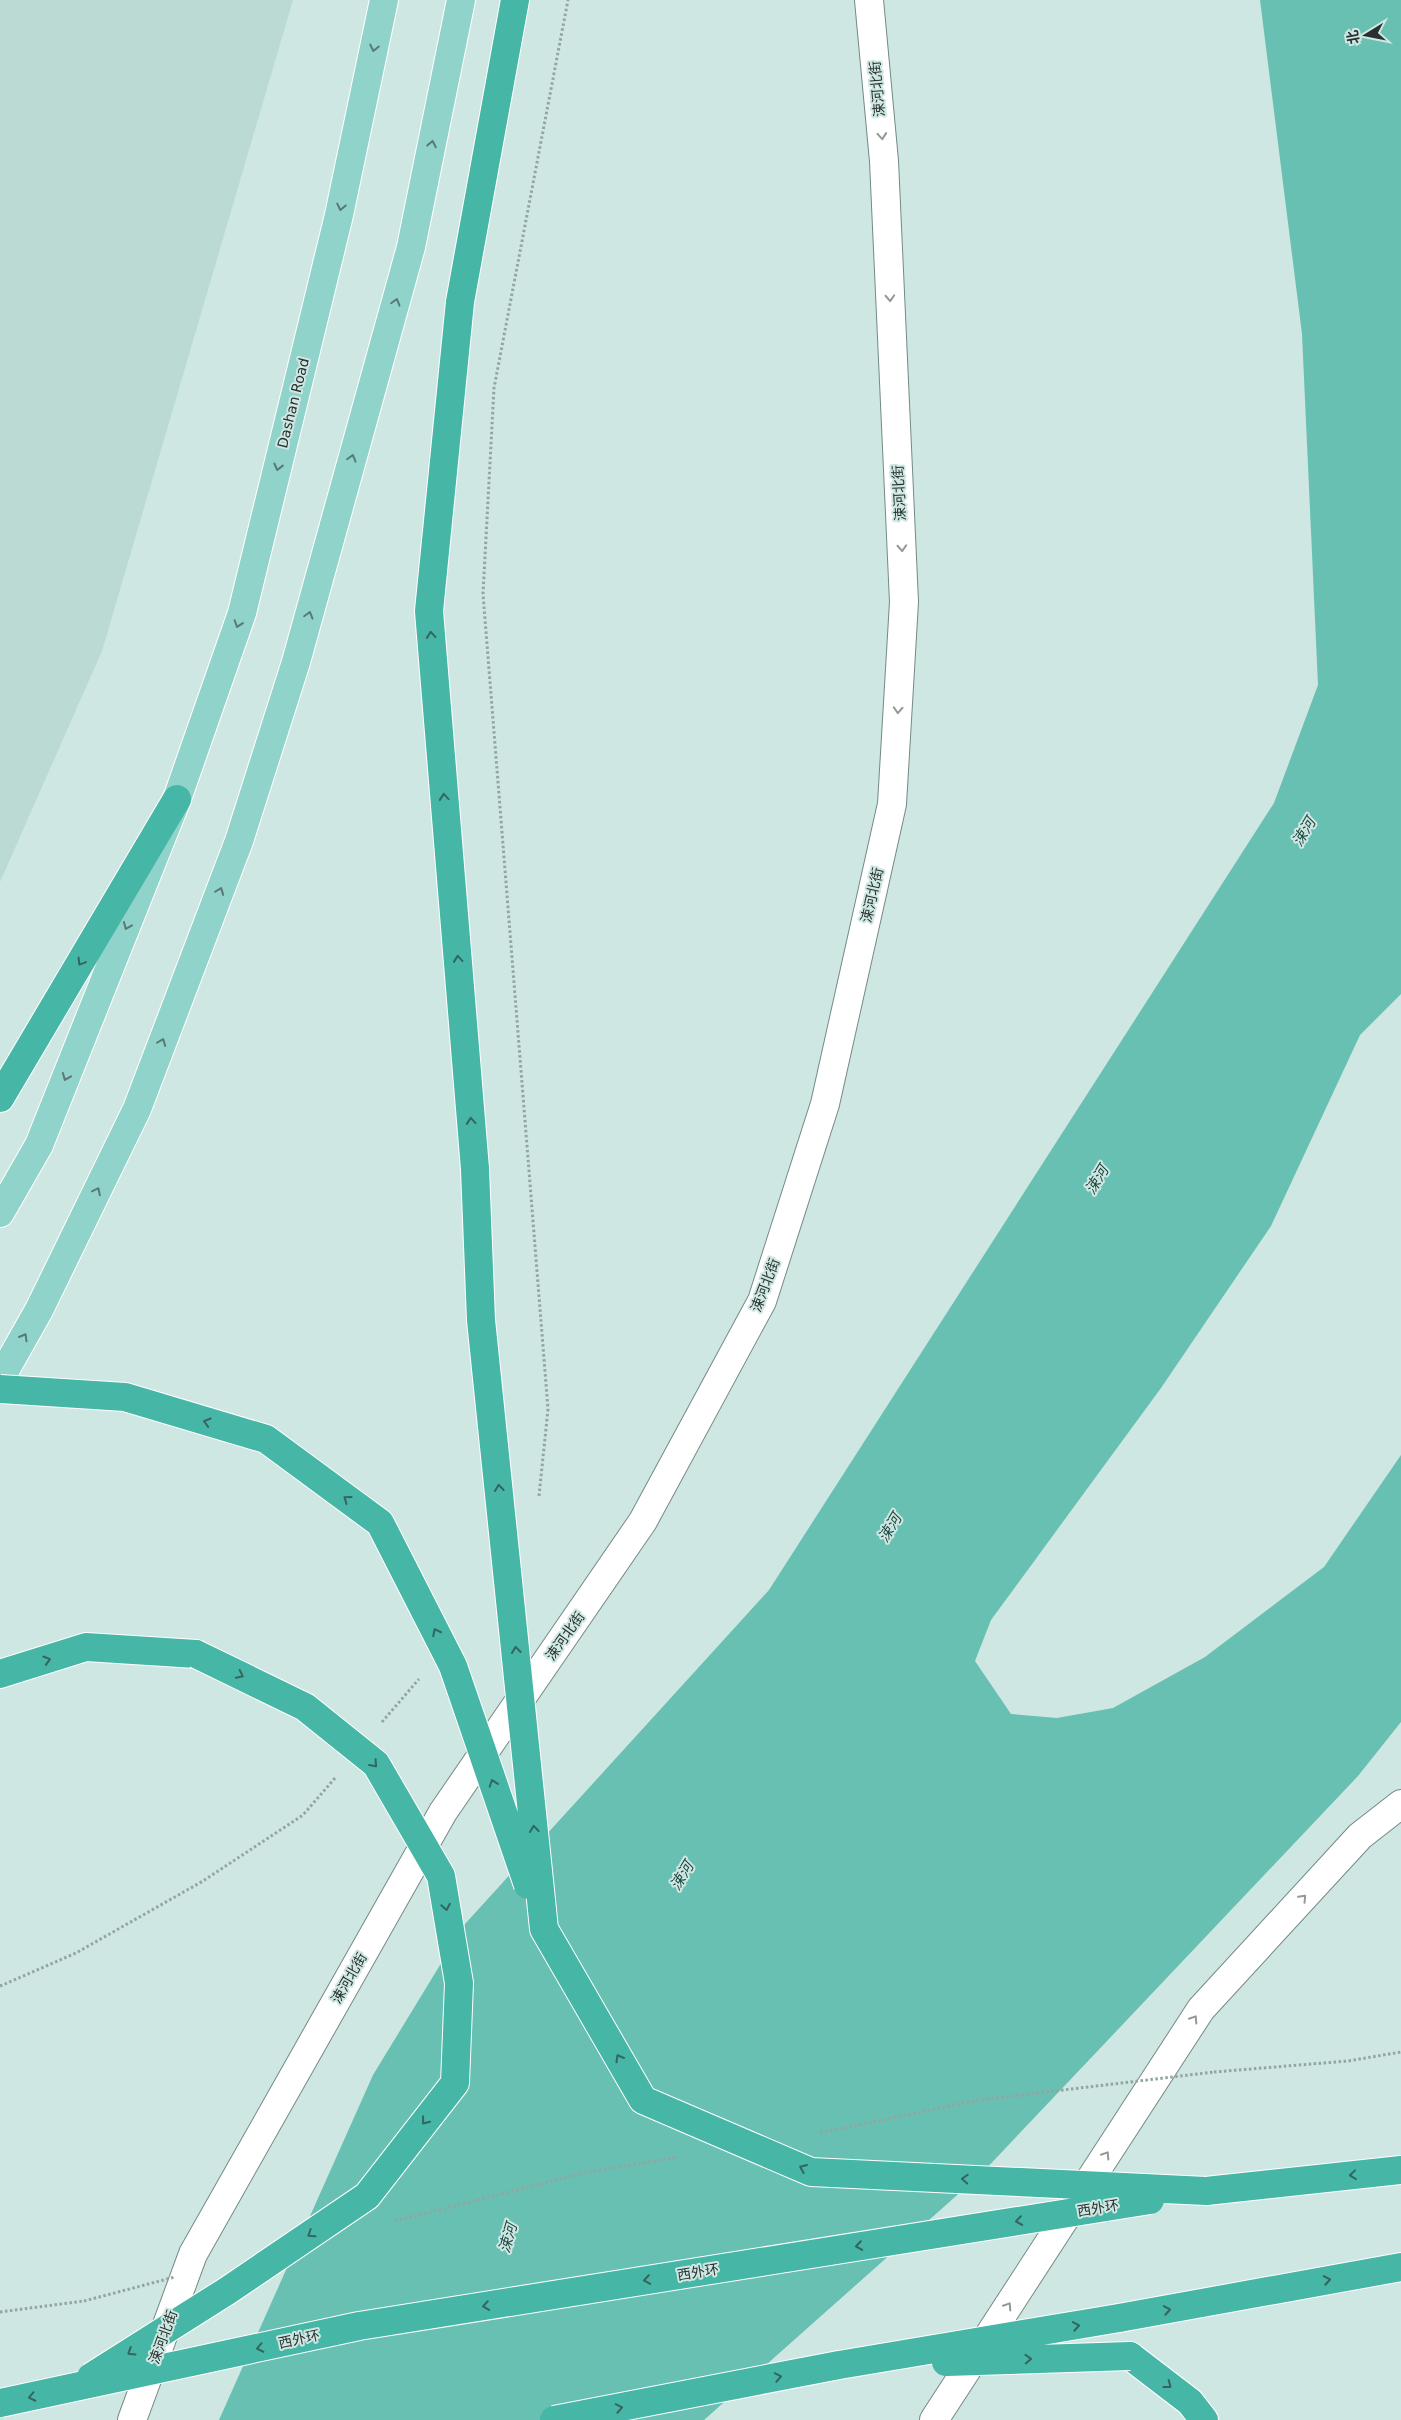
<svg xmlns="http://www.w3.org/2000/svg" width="1401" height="2420" font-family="'DejaVu Sans','Noto Sans SC',sans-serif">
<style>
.built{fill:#bbdad4}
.water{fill:#68c0b2}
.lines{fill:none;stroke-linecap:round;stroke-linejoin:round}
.secondary-casing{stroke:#748a86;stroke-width:30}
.primary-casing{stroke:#fff;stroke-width:30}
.highway-casing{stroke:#fff;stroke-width:30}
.path{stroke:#93a5a1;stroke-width:3;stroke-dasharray:2.5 2.5;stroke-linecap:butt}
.secondary{stroke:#fff;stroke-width:28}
.primary{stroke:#90d3ca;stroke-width:28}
.highway{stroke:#46b6a6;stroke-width:28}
.highway-bridge-casing{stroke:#fff;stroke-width:30;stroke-linecap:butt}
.path-bridge{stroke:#93a5a1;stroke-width:3;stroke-dasharray:2.5 2.5;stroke-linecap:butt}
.highway-bridge{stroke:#46b6a6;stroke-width:28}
.oneway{stroke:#577a75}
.oneway2{stroke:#949897}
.oneway3{stroke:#34665f}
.labels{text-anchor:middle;stroke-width:4;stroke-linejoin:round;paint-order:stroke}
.street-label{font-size:14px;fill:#28312f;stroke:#cfe7e2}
.water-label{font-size:15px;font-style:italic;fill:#1e4741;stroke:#cfe7e2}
</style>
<rect width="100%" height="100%" fill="#cfe7e2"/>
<path class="built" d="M0,0H293L102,651L0,882Z"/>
<path class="water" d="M1260,0H1401V994L1360,1035L1271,1226L1161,1388L991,1620L975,1661L1011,1714L1057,1718L1113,1708L1205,1657L1324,1567L1401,1455V1722L1358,1776L982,2173L704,2420H219L373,2075L465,1924L769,1590L1274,803L1318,685L1302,334Z"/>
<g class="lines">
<defs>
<path id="secondary" d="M132,2420L193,2254L443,1812L643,1521L762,1301L825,1104L892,804L904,602L884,161L869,0
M934,2420L1201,2009L1360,1836L1401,1804"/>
<path id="primary" d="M0,1213L39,1145L177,799L242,613L339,215L384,0
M0,1379L39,1310L137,1109L239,841L296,662L411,247L461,0"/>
<path id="highway" d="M0,1098L177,799
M475,1169L429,611L460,302L515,0
M0,1674L86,1647L196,1654
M1206,2191L1401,2170
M1119,2318L1401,2267
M1130,2356L1190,2402L1204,2420"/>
</defs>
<use href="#secondary" class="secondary-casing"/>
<use href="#primary" class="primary-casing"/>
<use href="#highway" class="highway-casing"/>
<path class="path" d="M539,1496L548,1409L483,594L494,388L568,0
M382,1722L419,1679
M0,1986L76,1953L203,1881L303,1815L335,1778
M1214,2072L1348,2061L1401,2052
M0,2312L84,2301"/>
<use href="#secondary" class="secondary"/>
<use href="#primary" class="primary"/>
<use href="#highway" class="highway"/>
<defs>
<path id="highway-bridge" d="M475,1169L481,1320L544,1929L643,2100L811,2172L1206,2191
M0,1389L125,1397L266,1439L380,1523L453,1666L528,1885
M946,2362L1130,2356
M91,2377L227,2291L367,2196L455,2083L459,1983L441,1876L376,1764L305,1707L196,1654
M0,2403L359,2326L1150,2200
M554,2420L839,2365L1119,2318"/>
</defs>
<use href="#highway-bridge" class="highway-bridge-casing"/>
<path class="path-bridge" d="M820,2133L979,2100L1214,2072
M395,2221L584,2173L678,2157
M84,2301L175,2277"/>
<use href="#highway-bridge" class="highway-bridge"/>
</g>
<defs><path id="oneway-chevron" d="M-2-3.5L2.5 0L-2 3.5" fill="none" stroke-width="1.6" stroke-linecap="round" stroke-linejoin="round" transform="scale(1.25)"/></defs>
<g class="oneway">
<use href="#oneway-chevron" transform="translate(374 48) rotate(102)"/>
<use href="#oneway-chevron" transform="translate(432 144) rotate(-79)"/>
<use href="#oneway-chevron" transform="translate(341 207) rotate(102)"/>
<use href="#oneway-chevron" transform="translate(396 302) rotate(-74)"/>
<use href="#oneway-chevron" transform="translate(352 458) rotate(-74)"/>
<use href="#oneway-chevron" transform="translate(278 467) rotate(104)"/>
<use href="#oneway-chevron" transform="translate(309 615) rotate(-74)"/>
<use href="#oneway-chevron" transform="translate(238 624) rotate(109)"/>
<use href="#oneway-chevron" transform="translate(220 891) rotate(-69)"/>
<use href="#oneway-chevron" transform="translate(127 926) rotate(112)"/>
<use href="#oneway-chevron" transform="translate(162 1042) rotate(-69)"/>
<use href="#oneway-chevron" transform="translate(66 1077) rotate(112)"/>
<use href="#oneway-chevron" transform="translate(97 1191) rotate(-64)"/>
<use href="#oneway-chevron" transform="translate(24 1337) rotate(-60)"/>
</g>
<g class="oneway2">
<use href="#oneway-chevron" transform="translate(882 136) rotate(85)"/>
<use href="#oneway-chevron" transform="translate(890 298) rotate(87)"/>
<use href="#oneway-chevron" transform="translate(902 548) rotate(87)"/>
<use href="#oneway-chevron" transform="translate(898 710) rotate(93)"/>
<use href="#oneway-chevron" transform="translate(1303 1898) rotate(-47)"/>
<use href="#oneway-chevron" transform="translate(1194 2019) rotate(-57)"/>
<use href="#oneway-chevron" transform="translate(1106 2155) rotate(-57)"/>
<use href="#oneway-chevron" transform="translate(1008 2306) rotate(-57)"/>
</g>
<g class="oneway3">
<use href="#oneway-chevron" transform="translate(431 635) rotate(-95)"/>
<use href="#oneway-chevron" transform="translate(444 797) rotate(-95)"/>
<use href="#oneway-chevron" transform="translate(458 959) rotate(-95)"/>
<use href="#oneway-chevron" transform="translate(81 962) rotate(121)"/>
<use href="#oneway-chevron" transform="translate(471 1121) rotate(-95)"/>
<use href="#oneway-chevron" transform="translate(207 1422) rotate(-163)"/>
<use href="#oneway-chevron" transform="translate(499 1488) rotate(-96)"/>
<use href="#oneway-chevron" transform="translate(347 1499) rotate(-144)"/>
<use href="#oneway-chevron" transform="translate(436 1632) rotate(-117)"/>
<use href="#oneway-chevron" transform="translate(516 1650) rotate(-96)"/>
<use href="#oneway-chevron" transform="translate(47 1660) rotate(-17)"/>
<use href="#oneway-chevron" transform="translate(240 1675) rotate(26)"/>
<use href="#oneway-chevron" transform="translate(374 1764) rotate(48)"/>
<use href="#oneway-chevron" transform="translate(493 1783) rotate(-109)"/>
<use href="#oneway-chevron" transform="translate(534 1829) rotate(-96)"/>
<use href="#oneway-chevron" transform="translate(446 1907) rotate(80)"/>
<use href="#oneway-chevron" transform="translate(619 2058) rotate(-120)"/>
<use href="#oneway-chevron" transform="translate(425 2121) rotate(128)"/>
<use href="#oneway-chevron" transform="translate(803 2168) rotate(-157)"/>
<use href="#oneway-chevron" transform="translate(1353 2175) rotate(174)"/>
<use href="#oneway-chevron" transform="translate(965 2179) rotate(-177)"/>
<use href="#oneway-chevron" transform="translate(1019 2221) rotate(171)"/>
<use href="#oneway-chevron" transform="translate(311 2234) rotate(146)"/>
<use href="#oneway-chevron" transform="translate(859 2246) rotate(171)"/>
<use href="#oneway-chevron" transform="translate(647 2280) rotate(171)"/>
<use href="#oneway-chevron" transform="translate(1327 2280) rotate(-10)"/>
<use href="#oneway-chevron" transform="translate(486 2306) rotate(171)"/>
<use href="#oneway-chevron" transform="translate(1167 2310) rotate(-10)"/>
<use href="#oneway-chevron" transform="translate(1076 2326) rotate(-10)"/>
<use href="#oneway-chevron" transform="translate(260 2348) rotate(168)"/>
<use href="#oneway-chevron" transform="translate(131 2352) rotate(148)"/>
<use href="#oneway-chevron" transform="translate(1028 2359) rotate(-2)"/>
<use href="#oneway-chevron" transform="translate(778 2377) rotate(-11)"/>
<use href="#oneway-chevron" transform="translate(1168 2385) rotate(37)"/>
<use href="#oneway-chevron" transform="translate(32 2397) rotate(168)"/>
<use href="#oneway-chevron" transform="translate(619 2408) rotate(-11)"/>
</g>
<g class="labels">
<g class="street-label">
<text transform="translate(877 89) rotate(-95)" y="5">涑河北街</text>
<text transform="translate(293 403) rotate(-76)" y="5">Dashan Road</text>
<text transform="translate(899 493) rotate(-93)" y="5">涑河北街</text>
<text transform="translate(872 895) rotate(-77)" y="5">涑河北街</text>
<text transform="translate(765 1285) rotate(-69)" y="5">涑河北街</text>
<text transform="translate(565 1636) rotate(-55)" y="5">涑河北街</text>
<text transform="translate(349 1978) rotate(-60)" y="5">涑河北街</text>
<text transform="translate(1098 2208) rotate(-9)" y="5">西外环</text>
<text transform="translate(698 2272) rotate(-9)" y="5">西外环</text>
<text transform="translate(163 2337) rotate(-70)" y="5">涑河北街</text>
<text transform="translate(299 2339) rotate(-12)" y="5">西外环</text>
</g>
<g class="water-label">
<text transform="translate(1304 832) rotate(-59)" y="5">涑河</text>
<text transform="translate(1097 1180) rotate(-59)" y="5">涑河</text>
<text transform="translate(890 1528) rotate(-59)" y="5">涑河</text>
<text transform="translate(682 1876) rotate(-59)" y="5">涑河</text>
<text transform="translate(508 2238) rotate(-74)" y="5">涑河</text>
</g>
</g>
<g transform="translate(1366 35) rotate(260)" stroke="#cfe7e2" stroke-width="4" paint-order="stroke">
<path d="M0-4L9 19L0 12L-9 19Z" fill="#28312f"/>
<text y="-8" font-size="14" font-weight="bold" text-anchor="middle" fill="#28312f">北</text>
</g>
</svg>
